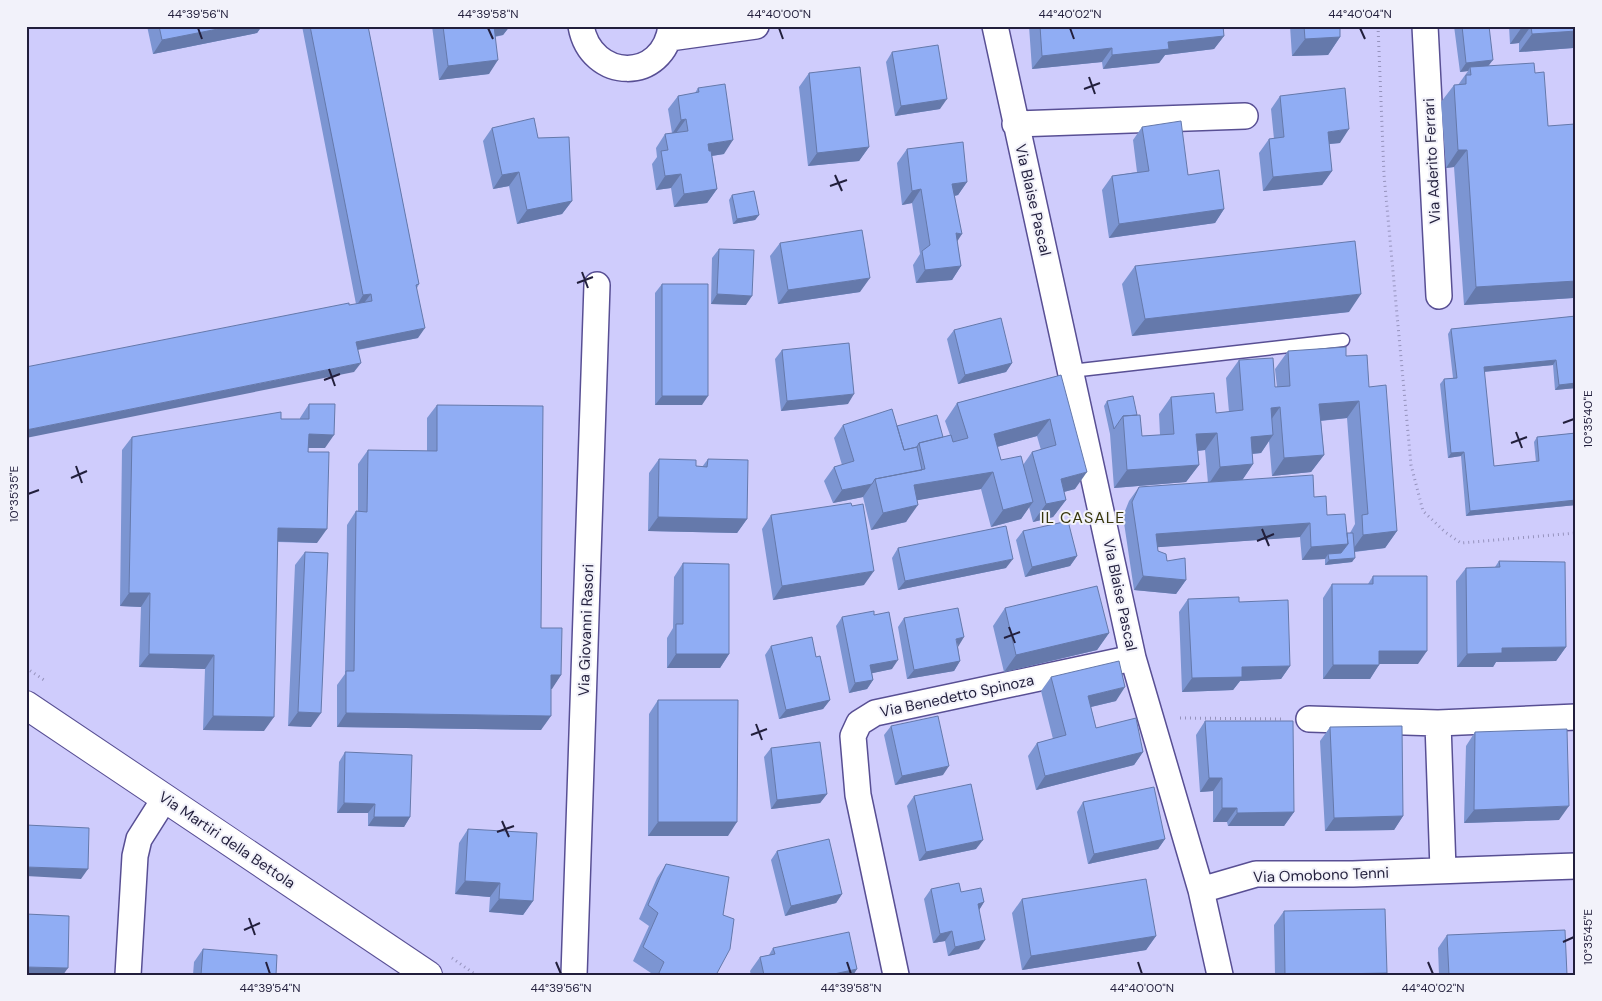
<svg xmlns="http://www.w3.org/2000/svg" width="1602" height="1001" font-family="'DM Sans',sans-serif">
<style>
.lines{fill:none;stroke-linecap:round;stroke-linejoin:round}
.service-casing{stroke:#584f94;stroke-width:15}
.minor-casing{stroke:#584f94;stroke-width:28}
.primary-casing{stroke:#584f94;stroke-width:30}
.path{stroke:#9693bd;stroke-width:3;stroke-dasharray:1 4;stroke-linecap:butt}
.service{stroke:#fff;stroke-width:12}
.minor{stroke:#fff;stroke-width:25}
.primary{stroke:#fff;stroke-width:28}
.wall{fill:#7c95d2;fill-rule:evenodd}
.shaded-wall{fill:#6579ab}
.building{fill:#90adf4;stroke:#6579ab}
.ticks{fill:none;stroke:#221f3c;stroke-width:2}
.labels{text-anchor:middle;stroke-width:4;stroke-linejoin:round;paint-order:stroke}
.street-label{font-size:15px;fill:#221f3c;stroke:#f2f2fa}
.neighbourhood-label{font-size:16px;letter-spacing:1px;fill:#38370d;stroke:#f2f2fa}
.neatline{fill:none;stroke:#221f3c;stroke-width:2}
.ticks-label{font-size:12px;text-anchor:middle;fill:#221f3c}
</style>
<rect width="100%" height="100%" fill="#cfccfc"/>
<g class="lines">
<defs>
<path id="service" d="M1071,371L1343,340"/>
<path id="minor" d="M581,26C591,82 664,83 671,26
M995,26L1133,658L1201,890L1220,975
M1425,26L1439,296
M670,38L756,26
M1015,124L1245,116
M1309,719L1438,723
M1443,870L1438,723L1576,717
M1201,890L1256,874H1353L1576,866
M128,975L135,856L139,839L165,798
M574,975L597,285
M896,975L858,795L853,736L859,723L875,713L1133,658"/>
<path id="primary" d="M26,705L428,975"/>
</defs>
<use href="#service" class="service-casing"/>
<use href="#minor" class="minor-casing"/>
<use href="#primary" class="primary-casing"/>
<path class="path" d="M1378,26L1384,175L1411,465L1423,511L1445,532L1461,543L1576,533
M26,668L44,680
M1180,718L1284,719
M452,958L476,975"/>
<use href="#service" class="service"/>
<use href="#minor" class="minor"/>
<use href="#primary" class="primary"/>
</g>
<path class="wall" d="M147,26H262L257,33L153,54Z
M302,26H368L419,284L417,288L418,338L358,350L354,372L356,304Z
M432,26H510L503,35L495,37L489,74L439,80Z
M1029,26H1223L1224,36L1214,49L1165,55L1159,63L1103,69L1102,62L1032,69Z
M1290,26H1341L1340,28V37L1328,55L1292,56Z
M1454,26H1489L1488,66L1535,73L1548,126L1576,139V294L1573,298L1464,305L1454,167L1446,168L1441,102L1454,85H1458L1468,71L1460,72Z
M1509,26H1576V70H1575L1573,48L1519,52V43L1510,44Z
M892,52L940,109L895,116L886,62Z
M809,73L869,147L859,161L808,166L799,87Z
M698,88L724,154L712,156L717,189L707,203L674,207L671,188L656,190L652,164L657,157L656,148L665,134L672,133L668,109L678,96L695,93Z
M1280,96L1340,143L1329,144L1332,171L1322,185L1263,191L1259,153L1269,139H1274L1271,109Z
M1142,127L1188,175L1224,209L1215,223L1109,238L1102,190L1112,176L1137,172L1133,140Z
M492,128L572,201L562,214L517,224L509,186L493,189L483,141Z
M907,149L967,182L958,195L955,196L957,241L961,266L952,280L916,283L913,265L920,254L912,203L902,205L897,163Z
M732,195L759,215L755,220L733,224L729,200Z
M780,243L860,292L778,304L770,256Z
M719,249L746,305L711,304L712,258Z
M1135,266L1349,312L1132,336L1122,284Z
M662,284L702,405H655V293Z
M1576,316V388L1555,390L1553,365L1484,372L1494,466L1536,462L1534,442L1537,437L1576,433V505L1466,516L1461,456L1448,458L1440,384L1444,379L1453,378L1448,334L1451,329Z
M954,330L1012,363L1006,372L958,384L947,339Z
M782,350L848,404L781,411L775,359Z
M1288,351L1346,356L1369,387L1397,531L1385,548L1355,552L1352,562L1325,565V559L1302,560L1300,537L1157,547L1158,551L1167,561L1186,580L1176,594L1134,590L1123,516L1129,501L1139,487L1208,483L1205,450L1198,451L1199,465L1186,482L1114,488L1110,434L1104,406L1107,401L1142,436L1160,435L1159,414L1171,397L1216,413L1229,412L1226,378L1239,360L1275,387H1277L1275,369ZM1347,418L1355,524L1350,533H1347L1327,515L1314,497L1242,480L1253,464L1252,454L1261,453L1269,441L1272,476L1311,472L1324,455L1321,421Z
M1061,375L1075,489L1064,492L1066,500L1053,517L1033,522L1029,507L1021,519L991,527L981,489L917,500L906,522L871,530L863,497L833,503L824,481L834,467L842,465L834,438L843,425L897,426L943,437L950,435L945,421L957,403ZM1037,436L1041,450L1032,452L1023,465L1001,460L997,447Z
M309,404L325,448H308L317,543L278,542L264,731L203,730L205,669L139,667L141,607L120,606L122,450L132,437L281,419H300V418Z
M437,405L541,628L561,675L551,689L541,730L337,727V685L345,674L347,525L356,511H358V464L368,450L427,451V418Z
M659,459L696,466L702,467L708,459L747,519L737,533L648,531L649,473Z
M771,515L864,585L773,600L762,529Z
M1023,531L1077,556L1070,566L1025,577L1016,540Z
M898,548L1006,568L898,590L892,558Z
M305,552L311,727L288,726L295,565Z
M1499,561L1566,647L1556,661L1496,662L1493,667H1457L1456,581L1466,568L1495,567Z
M683,563L729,654L720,668H667V638L673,628L674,577Z
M1373,576L1418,664H1379L1370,679H1323V598L1332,584H1368Z
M1188,599L1290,666L1281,679L1240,681L1233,690L1182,692L1179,612Z
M1005,608L1109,633L1097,650L1004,672L993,626Z
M874,615L892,669L872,673L873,680L867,689L849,693L836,626L842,617Z
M904,618L958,647L960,661L954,671L907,679L898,627Z
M771,646L816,657L830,700L823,709L779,719L765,655Z
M1051,677L1116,701L1091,707L1096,728L1143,752L1134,765L1036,790L1028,756L1037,743L1053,739L1041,691Z
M658,700L728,836H648L649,714Z
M1205,721L1294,812L1284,826H1228L1227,822H1213V791L1200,792L1196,735Z
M891,726L943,775L895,785L884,735Z
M1330,727L1403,816L1394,830L1325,831L1320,741Z
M1475,732L1559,820L1464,823L1466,746Z
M771,748L827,794L820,803L771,809L764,757Z
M345,752L410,817L404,827L368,826V813H337L339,762Z
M914,796L976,849L919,861L907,806Z
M1083,802L1165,839L1158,849L1088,864L1077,812Z
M468,829L533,901L523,915L489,912L490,897L455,894L459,843Z
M777,851L842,894L836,903L785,916L771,860Z
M666,864L723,915L716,975H654L633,961L649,926L639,919L657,878Z
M931,889L961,892L984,902L979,910V949L948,956L945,941L933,943L924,899Z
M1022,899L1156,936L1146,950L1022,970L1012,913Z
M1284,911L1387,973L1385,975H1275L1274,925Z
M1447,935L1567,975H1439L1438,948Z
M773,948L857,969L853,975H751L750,971L760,957L769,955Z
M203,949L276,975H193L194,962Z"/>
<path class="shaded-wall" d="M233,26H262L257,33L153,54L162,40Z
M492,26H510L503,35L484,38Z
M1531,26L1519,43L1510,44L1522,27Z
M1576,31V44L1573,48L1519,52L1532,34Z
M1224,36L1214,49L1165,55L1159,63L1103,69L1112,55L1168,42Z
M1340,37L1328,55L1292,56L1305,39Z
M1112,48L1102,62L1032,69L1042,56Z
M498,60L489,74L439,80L448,66Z
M1493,60L1486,69L1470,67L1468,71L1460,72L1466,63Z
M947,99L940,109L895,116L901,106Z
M686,119L676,133L672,134L681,120Z
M1349,129L1340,143L1318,145L1328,132Z
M733,140L724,154L698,158L708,144Z
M869,147L859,161L808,166L817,153Z
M1458,150H1467L1454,167L1446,168Z
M1332,171L1322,185L1263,191L1273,177Z
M519,172L509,186L493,189L502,175Z
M681,174L671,188L656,190L665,176Z
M967,182L958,195L943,198L952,184Z
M717,189L707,203L674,207L684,194Z
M921,189L912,203L902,205L912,191Z
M572,201L562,214L517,224L527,210Z
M1224,209L1215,223L1109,238L1119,224Z
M759,215L755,220L733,224L737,219Z
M956,233L962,234L953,248Z
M961,266L952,280L916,283L925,270Z
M870,278L860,292L778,304L788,290Z
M1576,281V294L1573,298L1464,305L1476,287Z
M371,294L364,303L357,305L363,295Z
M717,294L752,296L746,305L711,304Z
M1361,294L1349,312L1132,336L1145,319Z
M425,328L418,338L350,351L356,342Z
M1556,360L1553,365L1481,372L1484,367Z
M361,363L354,372L26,438V430Z
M1012,363L1006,372L958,384L965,375Z
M1576,383V388L1555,390L1559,385Z
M854,394L848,404L781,411L787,401Z
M662,396H708L702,405H655Z
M1359,401L1347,418L1307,422L1319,404Z
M1280,407L1268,424L1271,408Z
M1050,419L1037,436L982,451L994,434Z
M1217,433L1205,450L1184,452L1196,434Z
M309,434L334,435L325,448H299Z
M1273,435L1261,453L1239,455L1251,437Z
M1464,452L1461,456L1448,458L1451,453Z
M1324,455L1311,472L1272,476L1284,458Z
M1253,464L1241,482L1208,485L1220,467Z
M1199,465L1186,482L1114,488L1127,470Z
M993,472L981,489L902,503L914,485Z
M1087,472L1075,489L1048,496L1061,479Z
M872,484L863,497L833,503L842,490Z
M1066,500L1053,517L1033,522L1046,504Z
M1576,500V505L1466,516L1470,511Z
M1033,502L1021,519L991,527L1003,510Z
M918,505L906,522L871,530L883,513Z
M658,517L747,519L737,533L648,531Z
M1310,523L1300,537L1147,548L1156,534Z
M278,528L327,529L317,543L269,541Z
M1397,531L1385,548L1351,552L1363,535Z
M1348,544L1338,558L1328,554L1325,559L1302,560L1311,547Z
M1077,556L1070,566L1025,577L1032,567Z
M1355,558L1352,562L1325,565L1329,560Z
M1013,559L1006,568L898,590L905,581Z
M874,571L864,585L773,600L782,586Z
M1143,576L1186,580L1176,594L1134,590Z
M129,593H150L141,607L120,606Z
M1109,633L1097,650L1004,672L1016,655Z
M964,637L958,647L956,639Z
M1566,647L1556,661L1496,662L1493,667H1457L1467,654L1502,648Z
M1379,651H1427L1418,664H1370Z
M149,654L214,655L205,669L139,667Z
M676,654H729L720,668H667Z
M898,660L892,669L864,675L870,665Z
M960,661L954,671L907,679L914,670Z
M1333,665H1379L1370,679H1323Z
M1290,666L1281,679L1240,681L1233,690L1182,692L1192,678L1242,667Z
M551,675H561L552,689H542Z
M873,680L867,689L849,693L855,683Z
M1125,687L1116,701L1078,710L1088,696Z
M830,700L823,709L779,719L786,710Z
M298,712L321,713L311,727L288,726Z
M346,713L551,716L541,730L337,727Z
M213,716L274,717L264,731L203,730Z
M1143,752L1134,765L1036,790L1045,776Z
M949,766L943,775L895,785L902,776Z
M1209,778H1222L1213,791L1200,792Z
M827,794L820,803L771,809L777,800Z
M344,803L375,804L368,813H337Z
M1569,806L1559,820L1464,823L1474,810Z
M1222,808H1237L1227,822H1213Z
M1294,812L1284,826H1228L1237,813Z
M1403,816L1394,830L1325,831L1334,818Z
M374,817H410L404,827L368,826Z
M658,822H737L728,836H648Z
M1165,839L1158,849L1088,864L1094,854Z
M983,840L976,849L919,861L926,852Z
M26,867L88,869L81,879L26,876Z
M465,881L500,883L490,897L455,894Z
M842,894L836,903L785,916L791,906Z
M499,899L533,901L523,915L489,912Z
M984,902L978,912V904Z
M952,931L945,941L933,943L940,934Z
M1156,936L1146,950L1022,970L1031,956Z
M985,940L979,949L948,956L955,947Z
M26,967L68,968L63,975H26Z
M857,969L853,975H834V974Z
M1387,973L1385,975H1312Z"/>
<path class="building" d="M159,26H233L162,40Z
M310,26H368L419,284L416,285L425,328L356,342L361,363L26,430V367L349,303V305L372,301L371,294L363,295Z
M443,26H494L498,60L448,66Z
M1040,26H1223L1224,36L1168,42L1169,49L1112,55V48L1042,56Z
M1304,26H1340V37L1305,39Z
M1462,26H1489L1493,60L1466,63Z
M1531,26H1576V31L1532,34Z
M938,45L947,99L901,106L892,52Z
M1534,63L1535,73L1544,72L1548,126L1575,124L1576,139V281L1476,287L1467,150H1458L1454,85L1466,84V75H1471L1470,67Z
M860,67L869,147L817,153L809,73Z
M725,84L733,140L708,144L709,151H711L717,189L684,194L681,174L665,176L661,151L668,150L665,134L688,131L686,119L681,120L678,96L699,92L698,88Z
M1345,88L1349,129L1328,132L1332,171L1273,177L1269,139L1284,137L1280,96Z
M534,118L538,138L569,137L572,201L527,210L519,172L502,175L492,128Z
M1181,121L1188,175L1219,170L1224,209L1119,224L1112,176L1149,171L1142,127Z
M963,142L967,182L952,184L962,234L956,233L961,266L925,270L922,251L930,245L921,189L912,191L907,149Z
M754,191L759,215L737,219L732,195Z
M862,230L870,278L788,290L780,243Z
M1355,241L1361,294L1145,319L1135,266Z
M719,249L754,250L752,296L717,294Z
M662,284H708V396H662Z
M1576,316V383L1559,385L1556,360L1484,367L1494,466L1539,461L1537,437L1576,433V500L1470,511L1464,452L1451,453L1444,379L1457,378L1451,329Z
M1001,318L1012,363L965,375L954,330Z
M849,343L854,394L787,401L782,350Z
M1346,347V356L1367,355L1369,387L1386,385L1397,531L1363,535L1362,515L1368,514L1359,401L1319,404L1324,455L1284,458L1280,407L1271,408L1273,435L1251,437L1253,464L1220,467L1217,433L1196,434L1199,465L1127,470L1123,416L1140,415L1142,436L1174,434L1171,397L1214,393L1216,413L1243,410L1239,360L1273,358L1275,387L1290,386L1288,351Z
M1061,375L1087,472L1061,479L1066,500L1046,504L1032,452L1056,445L1050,419L994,434L1001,460L1021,456L1033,502L1003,510L993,472L914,485L918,505L883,513L875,479L925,469L919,443L951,435L953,442L968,438L957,403Z
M1133,396L1137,415L1123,416L1114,429L1107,401Z
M309,404H335L334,435L309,434L308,452H329L327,529L278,528L274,717L213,716L214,655L149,654L150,593H129L132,437L281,412V419H309Z
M437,405L543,406L541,628H562L561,675H551V716L346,713V671H354L356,511L367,512L368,450L437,451Z
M892,409L904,450L917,447L922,470L875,479L872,484L842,490L834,467L854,461L843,425Z
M937,415L943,437L919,443L917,447L904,450L897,426Z
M659,459L696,460V466L707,467L708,459L748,460L747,519L658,517Z
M1313,475L1314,497L1326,496L1327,515L1345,514L1348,544L1311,547L1310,523L1156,534L1158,551L1166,554L1167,561L1185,558L1186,580L1143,576L1132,502L1139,487Z
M851,503L852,506L863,504L874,571L782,586L771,515Z
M1068,521L1077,556L1032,567L1023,531Z
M1006,526L1013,559L905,581L898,548Z
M1347,533H1353L1355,558L1329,560L1328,554L1341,553L1348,544Z
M305,552L328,553L321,713L298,712Z
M1499,561L1565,562L1566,647L1502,648V653L1467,654L1466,568L1500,567Z
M683,563L729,564V654H676V624H683Z
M1373,576H1427V651H1379V665H1333L1332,584H1373Z
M1097,586L1109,633L1016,655L1005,608Z
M1239,597V602L1288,600L1290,666L1242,667V677L1192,678L1188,599Z
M958,608L964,637L956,639L960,661L914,670L904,618Z
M874,611V615L889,612L898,660L870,665L873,680L855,683L842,617Z
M812,637L816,657L820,656L830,700L786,710L771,646Z
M1119,661L1125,687L1088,696L1096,728L1136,718L1143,752L1045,776L1037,743L1066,735L1051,677Z
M658,700H738L737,822H658Z
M938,716L949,766L902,776L891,726Z
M1205,721H1293L1294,812L1237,813V808H1222V778H1209Z
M1402,726L1403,816L1334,818L1330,727Z
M1567,729L1569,806L1474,810L1475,732Z
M820,742L827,794L777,800L771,748Z
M345,752L412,755L410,817H374L375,804L344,803Z
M971,784L983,840L926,852L914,796Z
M1154,787L1165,839L1094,854L1083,802Z
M26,825L89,828L88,869L26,867Z
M468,829L537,833L533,901L499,899L500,883L465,881Z
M829,839L842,894L791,906L777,851Z
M666,864L729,877L723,915L734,919L730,949L716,975H658L664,962L643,947L658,913L648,905Z
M1146,879L1156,936L1031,956L1022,899Z
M959,883L961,892L981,888L984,902L978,904L985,940L955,947L952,931L940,934L931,889Z
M1385,909L1387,973L1285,975L1284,911Z
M26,914L69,916L68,968L26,967Z
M1565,930L1567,975H1449L1447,935Z
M849,932L857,969L834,974L835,975H764L760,957L775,954L773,948Z
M203,949L277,955L276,975H201Z"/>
<path class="ticks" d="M198,28L202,39M488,28L493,39M779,28L783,39M1070,28L1074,39M1360,28L1365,39M1089,77L1095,94M1084,89L1100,83M835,175L842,191M830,186L847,180M582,272L588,288M577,283L593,277M329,369L335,386M324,380L340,374M1563,423L1574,419M1516,432L1522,448M1511,443L1527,437M76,466L82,483M71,478L87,471M28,494L39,490M1262,529L1269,546M1257,541L1274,534M1009,627L1015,643M1004,638L1020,632M756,724L762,740M751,735L767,729M502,821L509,837M497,832L514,826M249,918L255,935M244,930L260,923M1563,942L1574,937M266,962L270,974M556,962L561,974M847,962L851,974M1138,962L1142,974M1428,962L1433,974"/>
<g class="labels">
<g class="street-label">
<text transform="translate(1432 161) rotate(-93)" y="5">Via Aderito Ferrari</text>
<text transform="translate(1033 200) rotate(77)" y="5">Via Blaise Pascal</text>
<text transform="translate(1120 595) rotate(78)" y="5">Via Blaise Pascal</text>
<text transform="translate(586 630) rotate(-88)" y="5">Via Giovanni Rasori</text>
<text transform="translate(957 696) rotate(-12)" y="5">Via Benedetto Spinoza</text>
<text transform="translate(227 840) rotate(34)" y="5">Via Martiri della Bettola</text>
<text transform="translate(1321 875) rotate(-2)" y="5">Via Omobono Tenni</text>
</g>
<g class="neighbourhood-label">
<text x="1083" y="523">IL CASALE</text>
</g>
</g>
<rect width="1602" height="1001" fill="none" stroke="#f2f2fa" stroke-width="55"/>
<rect x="28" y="28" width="1546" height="946" class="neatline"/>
<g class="ticks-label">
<text x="198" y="18">44°39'56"N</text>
<text x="488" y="18">44°39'58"N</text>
<text x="779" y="18">44°40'00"N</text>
<text x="1070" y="18">44°40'02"N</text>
<text x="1360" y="18">44°40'04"N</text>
<text transform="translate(1588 419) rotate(-90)" y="4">10°35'40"E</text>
<text transform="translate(14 494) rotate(-90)" y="4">10°35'35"E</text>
<text transform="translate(1588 937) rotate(-90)" y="4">10°35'45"E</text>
<text x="270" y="992">44°39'54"N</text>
<text x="561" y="992">44°39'56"N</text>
<text x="851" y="992">44°39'58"N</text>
<text x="1142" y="992">44°40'00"N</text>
<text x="1433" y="992">44°40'02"N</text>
</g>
</svg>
